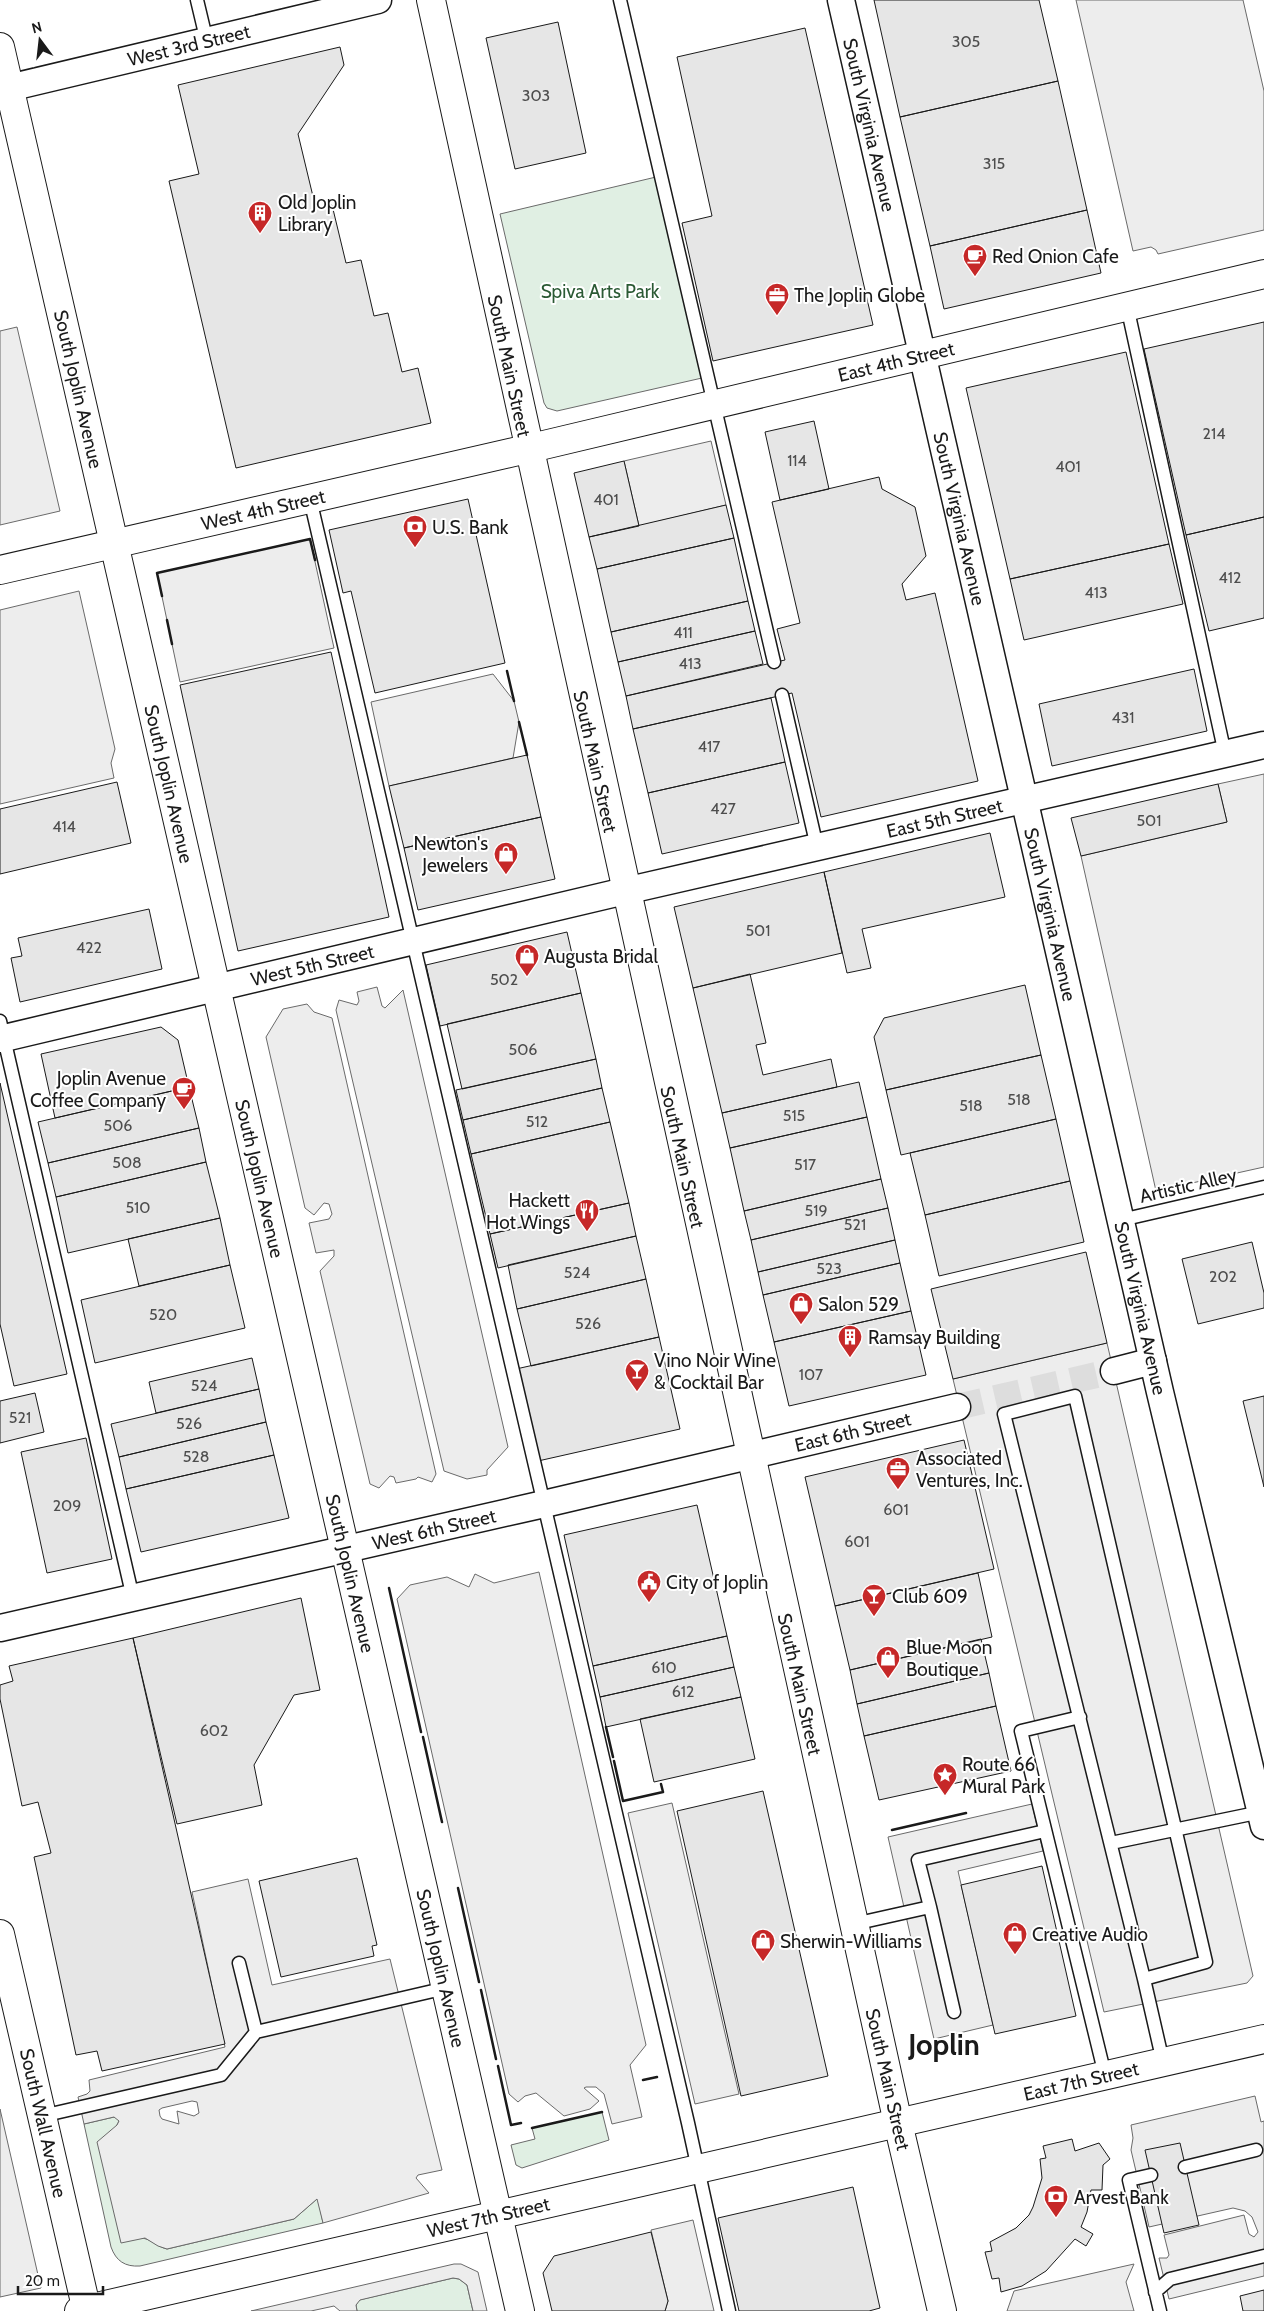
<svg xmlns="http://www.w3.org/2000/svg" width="1264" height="2311" font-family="Cabin,sans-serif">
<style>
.green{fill:#e0efe3;stroke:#6a6a6a}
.parking{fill:#ededed;stroke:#6a6a6a;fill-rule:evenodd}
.building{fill:#e6e6e6;stroke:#1a1a1a}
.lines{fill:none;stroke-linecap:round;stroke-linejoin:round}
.minor-tunnel{stroke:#ddd;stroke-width:26;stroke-dasharray:26 13;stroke-linecap:butt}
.service-casing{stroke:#1a1a1a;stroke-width:15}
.minor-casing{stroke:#1a1a1a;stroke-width:29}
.tertiary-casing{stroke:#1a1a1a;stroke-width:30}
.primary-casing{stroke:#1a1a1a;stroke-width:30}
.service{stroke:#fff;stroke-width:12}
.minor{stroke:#fff;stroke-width:26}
.tertiary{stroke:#fff;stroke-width:28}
.primary{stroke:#fff;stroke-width:28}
.wall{stroke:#1a1a1a;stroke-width:2.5}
.labels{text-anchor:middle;stroke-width:4;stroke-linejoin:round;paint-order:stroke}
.number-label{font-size:16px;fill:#4d4d4d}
.street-label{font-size:19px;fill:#1a1a1a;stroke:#fff}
.poi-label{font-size:19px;fill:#1a1a1a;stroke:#fff;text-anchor:start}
.park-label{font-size:19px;fill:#2b5a34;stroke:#fff}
.town-label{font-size:29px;font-weight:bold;fill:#1a1a1a;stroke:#fff}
</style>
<rect width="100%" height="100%" fill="#fff"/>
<path class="green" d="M656,177L702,378L557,411L547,408L544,403L500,214Z
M602,2112L609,2140L522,2168L516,2165L511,2145L535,2139L532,2128Z
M114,2117H117L119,2121L117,2125L140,2238C151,2238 157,2247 167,2249L294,2219L318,2198L323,2223L140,2266C125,2267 116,2261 111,2247L84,2124Z
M453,2278L459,2279L467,2285L473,2311H357L356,2305L359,2300Z"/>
<path class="parking" d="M1076,0H1243L1264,91V230L1158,254L1156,250L1151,247L1133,251Z
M17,327L60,511L0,525V331Z
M711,441L726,505L639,526L624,461Z
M310,539L334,648L180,682L157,573Z
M79,591L115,749L111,763L114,778L0,804V610Z
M493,674L514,701L519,722L513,758L389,786L371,702Z
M1264,774V1167L1156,1191L1081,856L1227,822L1218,784Z
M377,987L382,1006L385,1008L403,990L508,1447L487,1470V1475L467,1479L444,1471L336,1010L339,1000L357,1005L359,1001L357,992Z
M307,1004L314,1012L332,1018L436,1474L432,1482L418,1477L416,1479L396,1483L394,1477L390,1476L379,1488L370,1484L320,1271L334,1256V1250L316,1253L309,1223L329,1219L332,1214L329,1204L324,1203L314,1215L305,1208L266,1037L283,1009Z
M1107,1343L1253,1976L1247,1983L1104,2012L953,1379Z
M539,1572L646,2045L630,2065L642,2117L612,2124L604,2094L596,2087H586L584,2088L599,2101L590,2109L564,2116L536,2093L525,2096L518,2102L509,2094L397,1599L410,1585L447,1577L469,1587L475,1574L494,1583Z
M672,1803L739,2094L695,2104L628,1813Z
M1032,1804L1043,1851L958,1871L993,2025L934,2039L888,1837Z
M248,1879L272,1985L390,1959L442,2170L418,2175L416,2178L429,2193L323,2223L317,2199L294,2219L167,2249L158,2246L145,2238L121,2243L97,2142L117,2125L119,2121L114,2117L84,2124L78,2097L87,2094L90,2091L89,2080L225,2047L192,1892ZM192,2101L197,2102L199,2113L194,2116L177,2111L179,2124L162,2119L160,2116L159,2110L162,2108Z
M1255,2096L1261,2122L1264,2121V2276L1169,2299L1159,2258H1167L1169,2255L1164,2235L1244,2215L1249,2234L1254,2237L1258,2232L1252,2217L1245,2211L1233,2208L1149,2227L1131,2150L1133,2138L1131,2125Z
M0,2109L41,2288L0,2297Z
M693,2220L714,2311H665L668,2301L651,2230Z
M454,2264H461L478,2272L487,2311H473L467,2285L459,2279L453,2278L360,2300L356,2305L357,2311H340L334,2306L311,2311H251Z
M1134,2264L1126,2282L1134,2311H1007L1014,2291Z"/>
<path class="building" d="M874,0H1039L1058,81L900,117Z
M558,22L586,153L515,169L486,38Z
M805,28L873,325L713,361L682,223L712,216L677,57Z
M340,47L344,65L298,134L316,209L332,205L346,263L361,260L374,316L388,313L402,372L418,368L431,423L236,468L169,181L199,174L178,85Z
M1058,81L1087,210L930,246L900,117Z
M1087,210L1101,273L944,309L930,246Z
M1264,322V517L1186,535L1144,349Z
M1126,352L1169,544L1010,579L966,388Z
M814,421L829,489L780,500L765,432Z
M624,461L639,526L589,537L574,473Z
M879,477L882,489L915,507L926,556L902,584L906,600L935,593L978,781L821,817L792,693L633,729L626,696L785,660L777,629L800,623L772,502Z
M468,499L505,663L375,693L351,591L343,593L329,530Z
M726,505L734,538L597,569L589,537Z
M1264,517V618L1209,631L1186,535Z
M734,538L748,601L611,632L597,569Z
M1169,544L1183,604L1024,640L1010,579Z
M748,601L755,631L618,662L611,632Z
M755,631L763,664L626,696L618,662Z
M331,652L389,917L238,951L180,685Z
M1194,669L1207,731L1052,766L1039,704Z
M771,698L785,762L648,793L633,729Z
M527,755L541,817L404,848L389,786Z
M785,762L799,823L662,854L648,793Z
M117,782L131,843L0,874V809Z
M1218,784L1227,822L1081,856L1071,818Z
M541,817L555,879L418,910L404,848Z
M990,833L1005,897L862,929L871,968L847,973L824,872Z
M824,872L842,953L693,988L674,907Z
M149,909L162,969L20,1002L11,958L22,956L18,938Z
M567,932L581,993L440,1026L426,965Z
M750,974L766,1043L756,1045L763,1075L831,1059L837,1087L722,1113L693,988Z
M1025,985L1041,1055L886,1090L874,1037L884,1018Z
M581,993L596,1059L462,1089L447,1024Z
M161,1027L178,1040L189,1087L55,1118L41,1054Z
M1041,1055L1056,1119L901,1155L886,1090Z
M596,1059L602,1088L463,1120L456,1090Z
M859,1082L867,1117L730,1148L722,1113Z
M0,1083L67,1374L14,1386L0,1324Z
M189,1087L199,1128L48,1163L38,1122Z
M602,1088L610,1122L471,1154L463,1120Z
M867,1117L881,1179L744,1211L730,1148Z
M1056,1119L1070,1181L925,1215L910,1153Z
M610,1122L629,1203L490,1234L471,1154Z
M199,1128L206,1162L56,1197L48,1163Z
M206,1162L220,1218L68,1253L56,1197Z
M881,1179L888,1208L751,1240L744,1211Z
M1070,1181L1084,1242L939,1276L925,1215Z
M629,1203L636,1236L498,1268L490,1234Z
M888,1208L895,1240L758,1272L751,1240Z
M220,1218L230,1265L139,1286L128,1239Z
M636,1236L646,1279L517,1309L508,1265Z
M895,1240L900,1263L763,1295L758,1272Z
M1252,1242L1264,1293V1308L1198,1324L1182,1259Z
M1086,1252L1107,1343L953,1379L931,1289Z
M900,1263L911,1311L774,1342L763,1295Z
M230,1265L245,1328L95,1363L81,1300Z
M646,1279L659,1337L531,1366L517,1309Z
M911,1311L926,1375L789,1406L774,1342Z
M659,1337L680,1429L538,1461L516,1369Z
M252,1358L259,1389L156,1413L149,1382Z
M259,1389L266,1422L119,1457L111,1424Z
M35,1393L44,1432L0,1443V1401Z
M1264,1396V1487L1243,1401Z
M266,1422L274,1455L126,1489L119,1457Z
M86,1438L112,1559L47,1573L21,1452Z
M964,1440L994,1569L835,1606L805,1477Z
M274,1455L289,1518L141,1552L126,1489Z
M697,1505L727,1636L593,1666L564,1535Z
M978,1573L992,1637L850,1670L835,1606Z
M301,1598L320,1690L294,1695L254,1765L262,1805L177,1824L133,1638Z
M727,1636L734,1667L600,1697L593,1666Z
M133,1638L225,2044L102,2071L97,2051L76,2055L34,1857L51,1853L38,1802L22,1806L0,1699V1685L13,1681L9,1666Z
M981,1639L989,1673L857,1704L850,1670Z
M734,1667L741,1697L606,1727L600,1697Z
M989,1673L996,1706L864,1736L857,1704Z
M741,1697L755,1759L654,1782L640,1719Z
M996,1706L1011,1771L879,1800L864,1736Z
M763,1791L828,2076L741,2096L677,1811Z
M357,1858L377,1945L372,1946L374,1956L281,1977L259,1881Z
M1042,1866L1076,2016L995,2034L961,1885Z
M1072,2139L1075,2151L1099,2143L1110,2159L1103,2165L1102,2190H1091L1087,2212L1081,2227L1093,2234L1086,2246L1075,2239L1046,2271L1022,2286L1001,2292L999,2278L992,2279L985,2252L992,2251L990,2242L1016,2228L1029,2215L1033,2207L1042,2178L1040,2159L1046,2158L1043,2146Z
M1180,2143L1199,2225L1164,2233L1145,2150Z
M853,2187L880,2308L869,2311H739L718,2218Z
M651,2232L668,2301L665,2311H552L543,2273L554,2256Z
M1264,2290V2311H1243L1240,2296Z"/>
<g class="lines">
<path class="minor-tunnel" d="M957,1407L1114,1371"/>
<defs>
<path id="service" d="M197,0L207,42
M620,0L774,662
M1127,306L1225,754
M310,499L688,2123L729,2311
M782,695L817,847
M0,1021L133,1598
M1121,1220L1264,1187
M1075,1396L1206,1962L1144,1979L1004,1414Z
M1080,1717L1021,1731L1105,2075
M1111,1843L1261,1812
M930,1907L954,2012
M854,1924L930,1907L918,1860L1045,1831
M239,1963L256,2032
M1144,1979L1163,2062
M42,2116L221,2075L256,2032L446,1988
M1185,2167L1256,2150
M1151,2175L1129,2180L1160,2311
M1155,2292L1170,2279L1264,2256"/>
<g id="minor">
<path id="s1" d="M841,0L1160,1392L1264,1826"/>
<path id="s2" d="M0,90L378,0"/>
<path id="s3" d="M0,1039L625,891L1264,745"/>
<path d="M1114,1371L1153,1361"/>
<path id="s4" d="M0,1628L544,1504L957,1407"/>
</g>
<g id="tertiary">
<path id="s5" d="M0,47L520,2311"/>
<path id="s6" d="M0,570L527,449L1264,274"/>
<path id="s7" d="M0,1934L87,2311"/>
</g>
<g id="primary">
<path id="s8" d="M431,0C582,709 740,1416 898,2123L942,2311"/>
<path id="s9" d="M79,2311L1264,2039"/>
</g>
</defs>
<use href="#service" class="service-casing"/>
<use href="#minor" class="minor-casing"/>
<use href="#tertiary" class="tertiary-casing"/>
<use href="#primary" class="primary-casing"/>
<use href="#service" class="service"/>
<use href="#minor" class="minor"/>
<use href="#tertiary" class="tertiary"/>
<use href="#primary" class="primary"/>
<path class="wall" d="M162,596L157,573L310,539L315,560
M167,620L172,644
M507,671L514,701
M519,722L527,755
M389,1588L421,1732
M606,1727L613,1757
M423,1737L442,1822
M614,1761L623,1801L663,1792L661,1784
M892,1830L966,1813
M458,1888L479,1982
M481,1990L496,2059
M498,2066L511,2125L521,2123
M643,2080L657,2077
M532,2128L602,2112"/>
</g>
<defs>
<symbol id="building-pin" viewBox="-11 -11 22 30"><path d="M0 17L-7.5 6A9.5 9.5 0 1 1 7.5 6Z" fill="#c62828" stroke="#fff"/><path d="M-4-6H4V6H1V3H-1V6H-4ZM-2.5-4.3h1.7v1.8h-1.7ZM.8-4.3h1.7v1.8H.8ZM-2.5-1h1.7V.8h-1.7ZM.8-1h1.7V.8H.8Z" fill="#fff"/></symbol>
<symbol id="cafe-pin" viewBox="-11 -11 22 30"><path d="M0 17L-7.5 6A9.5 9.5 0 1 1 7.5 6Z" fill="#c62828" stroke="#fff"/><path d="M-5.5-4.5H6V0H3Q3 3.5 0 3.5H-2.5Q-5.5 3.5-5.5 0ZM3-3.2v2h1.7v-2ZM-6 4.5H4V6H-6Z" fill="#fff"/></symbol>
<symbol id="office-pin" viewBox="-11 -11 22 30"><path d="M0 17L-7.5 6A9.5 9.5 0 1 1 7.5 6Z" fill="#c62828" stroke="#fff"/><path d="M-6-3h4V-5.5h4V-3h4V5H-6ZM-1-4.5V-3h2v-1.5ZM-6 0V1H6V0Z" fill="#fff"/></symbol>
<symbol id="bank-pin" viewBox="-11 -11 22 30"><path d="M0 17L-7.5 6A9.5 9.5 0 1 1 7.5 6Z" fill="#c62828" stroke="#fff"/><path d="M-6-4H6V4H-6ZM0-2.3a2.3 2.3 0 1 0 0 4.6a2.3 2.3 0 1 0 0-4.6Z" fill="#fff"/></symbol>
<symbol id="shop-pin" viewBox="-11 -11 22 30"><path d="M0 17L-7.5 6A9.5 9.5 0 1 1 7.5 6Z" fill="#c62828" stroke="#fff"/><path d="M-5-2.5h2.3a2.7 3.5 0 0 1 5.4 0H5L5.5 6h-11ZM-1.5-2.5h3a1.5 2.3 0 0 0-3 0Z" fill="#fff"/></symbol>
<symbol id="restaurant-pin" viewBox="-11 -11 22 30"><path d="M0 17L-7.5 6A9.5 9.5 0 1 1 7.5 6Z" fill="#c62828" stroke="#fff"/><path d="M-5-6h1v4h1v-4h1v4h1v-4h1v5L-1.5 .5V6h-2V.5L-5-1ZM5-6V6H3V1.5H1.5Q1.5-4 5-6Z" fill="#fff"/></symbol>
<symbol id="bar-pin" viewBox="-11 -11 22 30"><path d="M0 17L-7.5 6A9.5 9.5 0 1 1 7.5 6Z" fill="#c62828" stroke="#fff"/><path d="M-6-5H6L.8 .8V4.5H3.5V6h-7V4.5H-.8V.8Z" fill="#fff"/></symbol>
<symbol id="civic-pin" viewBox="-11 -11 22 30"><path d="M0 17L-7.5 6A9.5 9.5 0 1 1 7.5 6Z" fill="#c62828" stroke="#fff"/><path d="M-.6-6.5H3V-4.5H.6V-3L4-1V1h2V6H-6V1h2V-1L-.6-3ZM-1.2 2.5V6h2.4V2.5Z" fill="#fff"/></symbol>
<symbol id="sight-pin" viewBox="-11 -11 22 30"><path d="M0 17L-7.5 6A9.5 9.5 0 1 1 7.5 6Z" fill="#c62828" stroke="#fff"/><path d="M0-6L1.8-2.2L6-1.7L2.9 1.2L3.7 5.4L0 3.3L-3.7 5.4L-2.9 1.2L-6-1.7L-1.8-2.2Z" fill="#fff"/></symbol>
</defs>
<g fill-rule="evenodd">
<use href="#building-pin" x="246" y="199" width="28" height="38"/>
<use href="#cafe-pin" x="961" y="242" width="28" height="38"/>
<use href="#office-pin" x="763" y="281" width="28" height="38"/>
<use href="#bank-pin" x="401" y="513" width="28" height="38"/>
<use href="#shop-pin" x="492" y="840" width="28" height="38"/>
<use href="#shop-pin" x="513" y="942" width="28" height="38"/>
<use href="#cafe-pin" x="170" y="1075" width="28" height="38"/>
<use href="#restaurant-pin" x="573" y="1197" width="28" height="38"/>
<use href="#shop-pin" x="787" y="1290" width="28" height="38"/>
<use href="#building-pin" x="836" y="1323" width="28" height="38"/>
<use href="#bar-pin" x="623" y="1357" width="28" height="38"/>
<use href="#office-pin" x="884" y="1455" width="28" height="38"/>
<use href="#civic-pin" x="635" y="1568" width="28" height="38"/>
<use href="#bar-pin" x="860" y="1582" width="28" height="38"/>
<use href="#shop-pin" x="874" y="1644" width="28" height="38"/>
<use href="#sight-pin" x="931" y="1761" width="28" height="38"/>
<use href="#shop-pin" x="1001" y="1920" width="28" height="38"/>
<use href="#shop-pin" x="749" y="1927" width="28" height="38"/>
<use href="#bank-pin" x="1042" y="2183" width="28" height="38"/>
</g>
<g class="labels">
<g class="number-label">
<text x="966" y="47">305</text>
<text x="536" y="101">303</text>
<text x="994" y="169">315</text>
<text x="1214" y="439">214</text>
<text x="797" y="466">114</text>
<text x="1068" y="472">401</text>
<text x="606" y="505">401</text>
<text x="1230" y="583">412</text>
<text x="1096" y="598">413</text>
<text x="683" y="638">411</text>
<text x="690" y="669">413</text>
<text x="1123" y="723">431</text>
<text x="709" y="752">417</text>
<text x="723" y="814">427</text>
<text x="1149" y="826">501</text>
<text x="64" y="832">414</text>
<text x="758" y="936">501</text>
<text x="89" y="953">422</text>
<text x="504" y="985">502</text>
<text x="523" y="1055">506</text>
<text x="1019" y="1105">518</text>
<text x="971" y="1111">518</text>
<text x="794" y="1121">515</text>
<text x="537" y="1127">512</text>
<text x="118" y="1131">506</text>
<text x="127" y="1168">508</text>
<text x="805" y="1170">517</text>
<text x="138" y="1213">510</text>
<text x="816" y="1216">519</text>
<text x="855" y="1230">521</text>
<text x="829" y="1274">523</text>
<text x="577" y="1278">524</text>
<text x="1223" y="1282">202</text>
<text x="163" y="1320">520</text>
<text x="588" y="1329">526</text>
<text x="811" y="1380">107</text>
<text x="204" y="1391">524</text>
<text x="20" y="1423">521</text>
<text x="189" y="1429">526</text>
<text x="196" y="1462">528</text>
<text x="67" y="1511">209</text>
<text x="896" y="1515">601</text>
<text x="857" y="1547">601</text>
<text x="664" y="1673">610</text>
<text x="683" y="1697">612</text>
<text x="214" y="1736">602</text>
</g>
<g class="street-label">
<text dy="7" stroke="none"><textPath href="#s2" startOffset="194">West 3rd Street</textPath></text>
<text dy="7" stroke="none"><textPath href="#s1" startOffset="128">South Virginia Avenue</textPath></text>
<text dy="7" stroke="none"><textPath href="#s6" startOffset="920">East 4th Street</textPath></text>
<text dy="7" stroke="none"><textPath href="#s8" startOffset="374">South Main Street</textPath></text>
<text dy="7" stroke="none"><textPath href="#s5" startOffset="351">South Joplin Avenue</textPath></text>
<text dy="7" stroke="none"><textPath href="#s6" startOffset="270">West 4th Street</textPath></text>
<text dy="7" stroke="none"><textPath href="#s1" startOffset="532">South Virginia Avenue</textPath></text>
<text dy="7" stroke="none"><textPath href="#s8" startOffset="779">South Main Street</textPath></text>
<text dy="7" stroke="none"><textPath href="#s5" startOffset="756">South Joplin Avenue</textPath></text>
<text dy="7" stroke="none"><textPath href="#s3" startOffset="970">East 5th Street</textPath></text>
<text dy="7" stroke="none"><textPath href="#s1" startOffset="938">South Virginia Avenue</textPath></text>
<text dy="7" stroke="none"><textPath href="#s3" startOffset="321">West 5th Street</textPath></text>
<text dy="7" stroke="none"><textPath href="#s8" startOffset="1184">South Main Street</textPath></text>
<text dy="7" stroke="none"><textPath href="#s5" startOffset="1161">South Joplin Avenue</textPath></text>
<text transform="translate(1188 1185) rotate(-13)" y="7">Artistic Alley</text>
<text dy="7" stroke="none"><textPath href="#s1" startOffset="1342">South Virginia Avenue</textPath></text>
<text dy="7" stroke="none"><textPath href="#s4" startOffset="875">East 6th Street</textPath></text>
<text dy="7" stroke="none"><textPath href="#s4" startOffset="445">West 6th Street</textPath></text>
<text dy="7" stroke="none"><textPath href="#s5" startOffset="1566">South Joplin Avenue</textPath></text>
<text dy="7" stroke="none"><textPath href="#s8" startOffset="1724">South Main Street</textPath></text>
<text dy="7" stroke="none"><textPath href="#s5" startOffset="1971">South Joplin Avenue</textPath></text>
<text dy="7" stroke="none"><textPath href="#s8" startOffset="2129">South Main Street</textPath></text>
<text dy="7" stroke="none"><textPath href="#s9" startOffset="1028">East 7th Street</textPath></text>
<text dy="7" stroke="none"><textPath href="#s7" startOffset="194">South Wall Avenue</textPath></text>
<text dy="7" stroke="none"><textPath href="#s9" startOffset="420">West 7th Street</textPath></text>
</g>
<g class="poi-label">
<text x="278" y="209">Old Joplin<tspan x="278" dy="22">Library</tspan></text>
<text x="992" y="263">Red Onion Cafe</text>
<text x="794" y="302">The Joplin Globe</text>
<text x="432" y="534">U.S. Bank</text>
<text x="488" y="850" text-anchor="end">Newton's<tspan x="488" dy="22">Jewelers</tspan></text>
<text x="544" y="963">Augusta Bridal</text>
<text x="166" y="1085" text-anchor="end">Joplin Avenue<tspan x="166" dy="22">Coffee Company</tspan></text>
<text x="570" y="1207" text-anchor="end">Hackett<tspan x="570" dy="22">Hot Wings</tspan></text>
<text x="818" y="1311">Salon 529</text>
<text x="868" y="1344">Ramsay Building</text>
<text x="654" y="1367">Vino Noir Wine<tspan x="654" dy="22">&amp; Cocktail Bar</tspan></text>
<text x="916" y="1465">Associated<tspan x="916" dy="22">Ventures, Inc.</tspan></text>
<text x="666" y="1589">City of Joplin</text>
<text x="892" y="1603">Club 609</text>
<text x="906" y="1654">Blue Moon<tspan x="906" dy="22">Boutique</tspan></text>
<text x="962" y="1771">Route 66<tspan x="962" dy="22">Mural Park</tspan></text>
<text x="1032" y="1941">Creative Audio</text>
<text x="780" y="1948">Sherwin-Williams</text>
<text x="1074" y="2204">Arvest Bank</text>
</g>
<g class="park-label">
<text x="600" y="298">Spiva Arts Park</text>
</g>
<g class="town-label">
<text x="944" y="2055">Joplin</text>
</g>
</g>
<g transform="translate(40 40) rotate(345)" stroke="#ffffff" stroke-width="4" paint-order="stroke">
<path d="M0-4L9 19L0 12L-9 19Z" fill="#1a1a1a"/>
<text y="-8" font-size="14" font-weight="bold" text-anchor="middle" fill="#1a1a1a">N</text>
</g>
<path d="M18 2286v8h85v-8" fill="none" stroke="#1a1a1a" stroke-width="2.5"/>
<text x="25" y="2286" font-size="15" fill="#1a1a1a" stroke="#ffffff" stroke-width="4" paint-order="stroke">20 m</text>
</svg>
